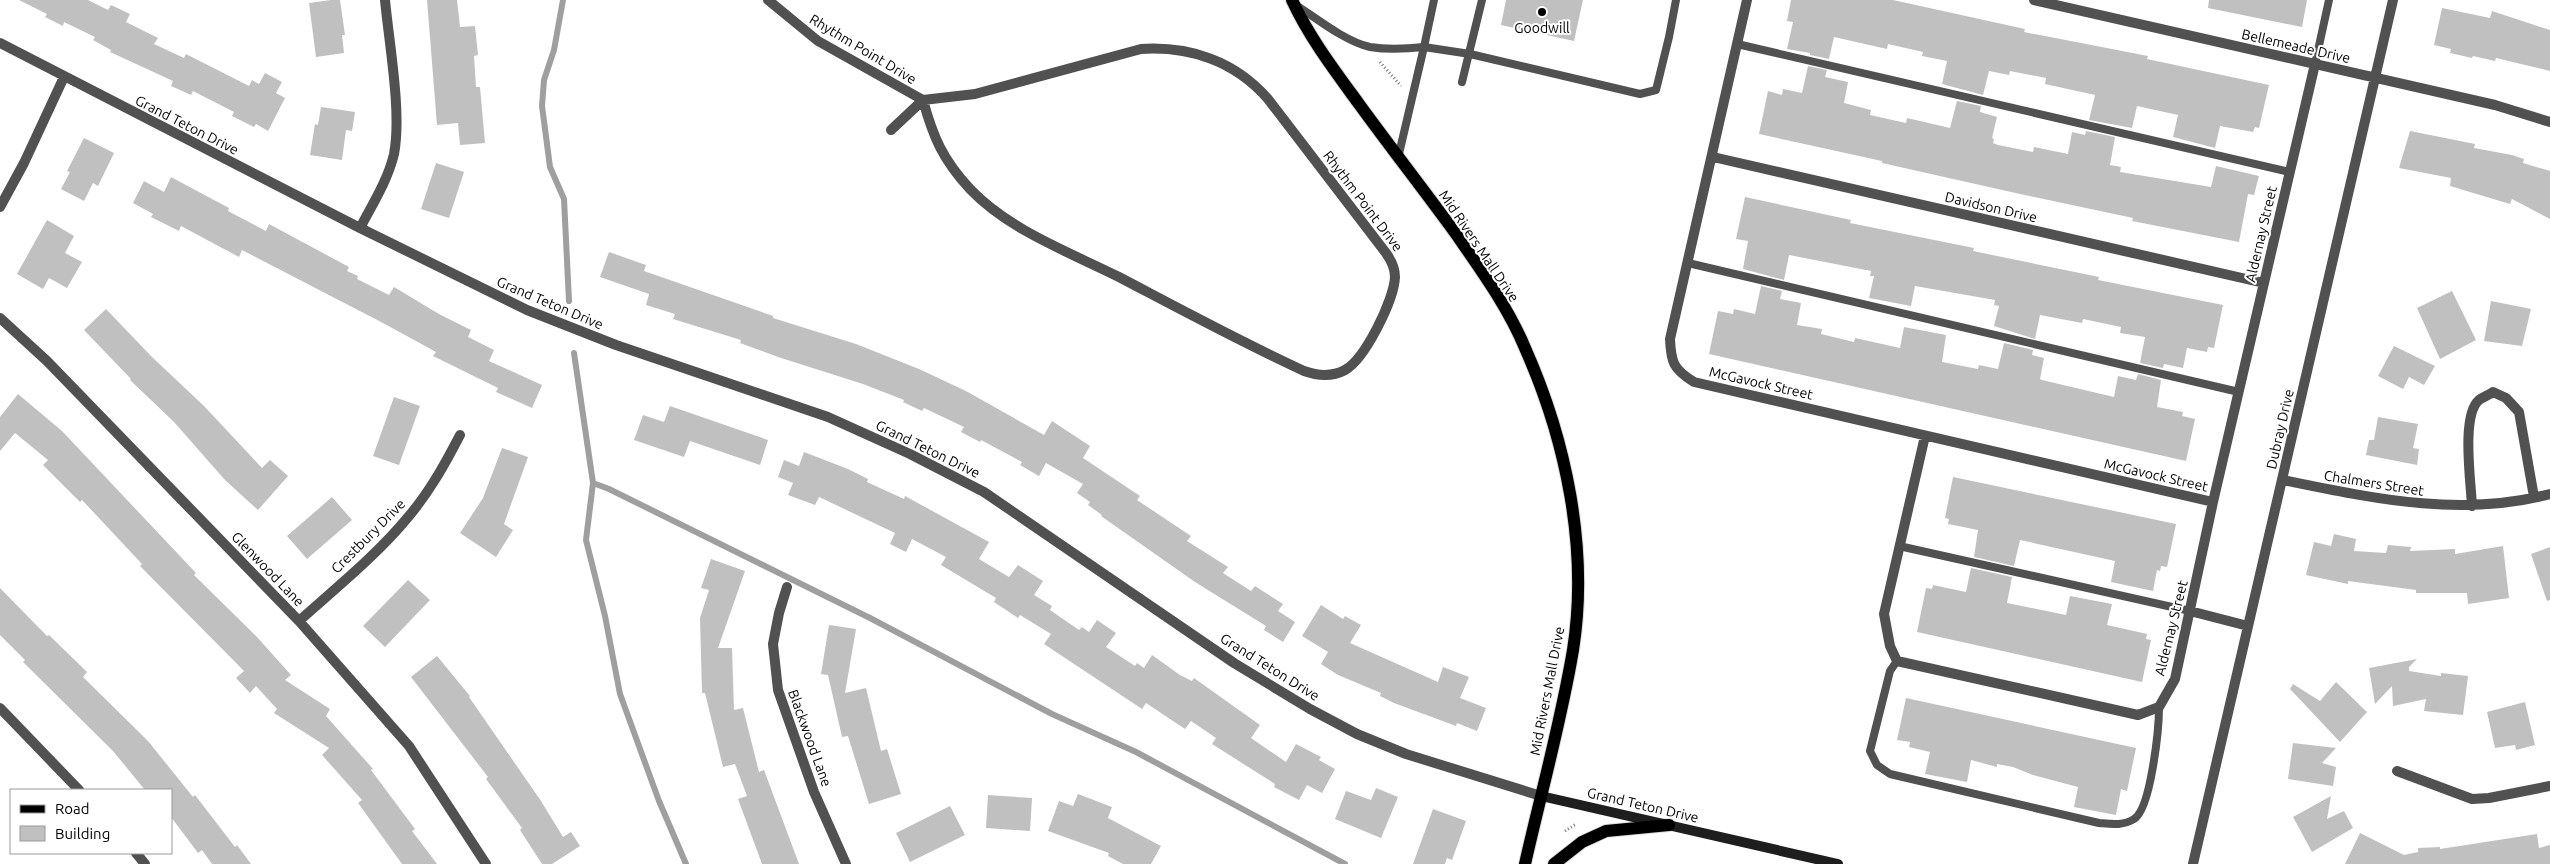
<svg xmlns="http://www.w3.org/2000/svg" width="2550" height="864" font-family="Ubuntu,sans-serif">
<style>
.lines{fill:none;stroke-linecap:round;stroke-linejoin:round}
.stream{stroke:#9f9f9f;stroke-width:6}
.building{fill:#c0c0c0}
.primary-casing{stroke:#dbdbdb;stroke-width:14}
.path{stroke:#737373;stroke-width:3;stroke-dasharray:1 2.5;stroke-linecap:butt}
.lane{stroke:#515151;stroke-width:8}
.street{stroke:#515151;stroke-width:10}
.secondary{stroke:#1e1e1e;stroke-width:10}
.primary{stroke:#000;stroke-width:12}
.poi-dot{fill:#000;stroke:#fff;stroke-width:2}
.labels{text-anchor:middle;stroke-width:4;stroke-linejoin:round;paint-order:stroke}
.poi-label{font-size:14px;fill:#000;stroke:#fff}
.street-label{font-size:14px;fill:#000;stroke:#fff}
</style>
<rect width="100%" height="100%" fill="#fff"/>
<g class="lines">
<path class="stream" d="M563,0L554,50L544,80L542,106L550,167L564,199L569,301
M574,353L593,483L586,540L605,616L620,694L659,801L686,864
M593,483L609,489L870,618L1052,714L1136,752L1345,864"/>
</g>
<path class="building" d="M19,0H88L108,10L111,5L130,14L126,22L158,38L154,44L184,58L186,54L249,86L252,80L259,84L265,73L282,82L276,93L285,98L268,131L256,124L254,127L232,116L234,112L193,91L191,95L171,86L173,81L110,52L111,50L93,40L95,37L64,22L63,26L45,17L47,14Z
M331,0H340L345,35H342L344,53L316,57L309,3Z
M427,0H457L460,27L475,26L478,55L474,56L476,87H480L485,143L460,145L458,123L437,125Z
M1506,0H1583L1574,41L1501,25Z
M1791,0H1893L2025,29L2024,32L2148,56L2147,59L2269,85L2259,128L2255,127L2253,132L2220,126L2215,148L2173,137L2178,115L2137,106L2132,128L2089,120L2095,95L2045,84L2046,78L2010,71L2009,75L1989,71L1983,95L1942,84L1947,61L1922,56L1923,52L1888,44L1887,49L1834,37L1829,59L1810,55V53L1787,49L1793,22L1787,21Z
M2209,0H2307L2302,27L2208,8Z
M2442,8L2490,18L2492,11L2550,30V71L2496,58L2495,61L2473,56L2472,58L2450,53L2451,49L2434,45Z
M1808,66L1827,70L1825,77L1848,82L1844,103L1871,110L1870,115L1906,123L1907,118L1950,128L1957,101L1981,106L1980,112L1997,117L1992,138L1994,139L1993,143L1998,145L2033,152L2034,147L2068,154L2072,132L2085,135L2086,131L2115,137L2110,165L2121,167L2120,172L2211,187L2216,166L2259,176L2254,195L2248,194L2239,242L2132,221L2133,218L2011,192L1882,163V161L1759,134L1768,91L1782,95L1783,89L1802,93Z
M321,107L355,112L352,131L346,130L342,160L310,155L315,124L318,125Z
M2410,131L2475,144L2474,148L2512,155L2524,159L2523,163L2550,171V219L2512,199L2510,204L2450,186L2451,178L2399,168Z
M84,138L114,153L98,186L93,183L84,201L61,189L70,172L67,171Z
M436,163L464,172L449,218L421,209Z
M171,177L229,208L228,211L266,231L269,224L349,267L347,271L358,276L357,279L389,295L394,287L439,314L471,330L468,337L494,350L489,361L542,385L532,408L496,392L498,388L433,356L436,352L383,323L242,250L239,257L181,226L179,231L151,217L153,214L133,203L144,181L164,192Z
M1745,197L1851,220L1850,223L1974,248L1973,251L2099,277L2098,280L2223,305L2214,348L2208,347L2207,352L2187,348L2183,368L2164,364L2163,368L2140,363L2145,337L2120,333L2121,327L2083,319L2082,323L2040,315L2035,339L1994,326L1999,306L1994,305L1995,300L1915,286L1911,306L1869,298L1874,276H1870L1871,271L1789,255L1784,280L1743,269L1748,241L1736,239Z
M47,220L74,236L65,253L82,262L67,288L49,278L43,289L17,274Z
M609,252L646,265L644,271L773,316V318L856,344L919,369L966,391L1044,435L1052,421L1090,446L1083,458L1140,496L1137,500L1191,536L1187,541L1228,567L1223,573L1251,591L1255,586L1283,604L1278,611L1295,622L1283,642L1264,630L1266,626L1195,582L1101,516L1102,515L1088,505L1090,502L1077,493L1083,484L1046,463L1039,476L1020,465L1022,462L981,440L980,442L961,432L964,427L924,408L922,411L903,402L904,400L863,384L778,357L740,343L741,340L673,319L675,314L646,305L649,294L600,277Z
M1761,286L1782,291L1780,299L1801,303L1797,325L1822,329L1821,334L1854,342L1855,338L1900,348L1904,327L1946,335L1942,362L1978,369L1979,365L1998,369L2004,343L2033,350L2032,355L2044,358L2040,379L2042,380L2114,397L2118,376L2136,380L2138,374L2161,380L2157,407L2183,412L2182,416L2195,419L2186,461L1709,354L1718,311L1733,314L1734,309L1755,314Z
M2452,291L2476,340L2440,359L2417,308Z
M2491,301L2531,309L2522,346L2484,341Z
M106,309L152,357L204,406L262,468L270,460L288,476L258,510L225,480L174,422L130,380L131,379L84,330Z
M2394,346L2435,366L2424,385L2409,377L2403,389L2378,376Z
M18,394L62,431L196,573L194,575L257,637L291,675L285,680L330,709L326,716L373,769L371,770L415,829L412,831L437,864H402L358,803L362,800L322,755L329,748L274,713L277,709L256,686L250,693L236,678L244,671L140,566L142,564L82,500L80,502L43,465L48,460L15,433L0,451V417Z
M394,397L420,406L399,465L373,456Z
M670,406L768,440L760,465L690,441L684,457L634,440L643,415L664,422Z
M2378,417L2418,424L2413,448L2419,449L2417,465L2366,455L2369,440H2374Z
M502,448L528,457L504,524L513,530L496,557L460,533L483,498Z
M804,452L848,469L868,479L867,482L904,499L905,496L989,542L979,559L1009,577L1018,565L1043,581L1034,595L1052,606L1050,610L1079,630L1082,627L1089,632L1097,620L1116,633L1106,647L1135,666L1137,663L1144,668L1152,655L1180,675L1192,681L1194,678L1260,725L1251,738L1286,762L1296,744L1321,757L1319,760L1335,769L1322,793L1307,785L1299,800L1274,787L1275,784L1212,744L1216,738L1191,721L1185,729L1146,703L1142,709L1044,644L1051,634L1020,615L1018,618L994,602L996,598L941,565L946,557L912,539L906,552L890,544L895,533L819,497L815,505L788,495L793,483L778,477L784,460L799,466Z
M1953,477L2176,524L2167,567L2161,566L2160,571L2157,570L2153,591L2111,582L2115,561L2020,540L2014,566L1974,557L1978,530L1948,524L1949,519L1945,518Z
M332,497L352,520L307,559L287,536Z
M2334,534L2356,539L2354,551L2386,553L2388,545L2411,547L2410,551L2455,549V554L2503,546L2509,598L2468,604L2467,593H2416V590L2348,581V584L2306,575L2314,542L2331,546Z
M2550,547V600L2547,601L2531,554Z
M711,559L745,571L718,648H732L734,710L743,708L759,772L764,770L799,864H762L738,799L747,796L735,764L723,767L705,693H702L700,618L709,590L701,588Z
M1971,568L2012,577L2007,603L2066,615L2070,596L2112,604L2107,625L2147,634L2146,639L2151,640L2142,682L1917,632L1926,588L1932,589L1933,585L1966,592Z
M408,580L430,600L385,647L363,626Z
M0,588L47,636L49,635L87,672L83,677L148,741L193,797L195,795L235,847L237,845L251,864H212L202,850L198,853L171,817V790H145L113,751L23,662L25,660L0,635Z
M1321,605L1343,619L1345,616L1361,625L1350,643L1438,682L1443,667L1469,677L1460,698L1486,708L1477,731L1457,723L1456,726L1394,703L1380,696L1381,693L1338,675L1321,664L1328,652L1302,636Z
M829,625L856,629L845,693L866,688L881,751L887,749L901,794L869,804L848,736L842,737L828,675L821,674Z
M437,656L470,696L469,697L541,801L563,837L571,832L580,846L552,864H542L520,830L522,828L486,779L488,777L411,677Z
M2417,659L2409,667V671L2441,676V673L2468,676L2463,715L2424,711L2426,699L2393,706L2392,686L2375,704L2369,668Z
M2336,682L2367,712L2340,742L2290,689L2293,684L2320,701Z
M1906,698L2136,748L2127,791L2121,789L2116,815L2074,807L2078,787L2033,775L2013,767L1997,764V767L1971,760L1967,782L1925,774L1930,752L1909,747L1910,742L1897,740Z
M2525,702L2535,745L2516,750L2515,745L2495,748L2487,712Z
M2293,743L2336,748L2322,763L2336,767L2333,786L2288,779Z
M1376,788L1398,797L1381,838L1335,819L1346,791L1371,800Z
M1078,794L1112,807L1108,818L1161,846L1151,864H1123L1108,856L1109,853L1048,831L1059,801L1073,806Z
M988,795L1032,798L1030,831L986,828Z
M2331,796L2327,819L2344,811L2353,828L2312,852L2293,817Z
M950,806L965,835L910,862L896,833Z
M1433,809L1466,821L1452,860L1447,858L1445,864H1413Z
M2360,833L2404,855L2418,852V848L2440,847V849L2537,834L2539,848L2550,845V864H2345Z"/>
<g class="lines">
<defs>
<path id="primary" d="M1292,0C1309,37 1335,71 1359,104C1391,148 1424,190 1456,234C1481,270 1508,307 1525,348C1566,440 1589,549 1573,650C1561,722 1541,793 1525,864
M1554,864L1582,842L1606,831L1669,825"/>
</defs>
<use href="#primary" class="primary-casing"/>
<path class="path" d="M1380,62L1401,86
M1565,831L1576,824"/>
<path class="lane" d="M1434,0L1424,47L1470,54L1640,94L1656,90L1669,37L1676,0
M1296,5C1316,18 1346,42 1370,47C1388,50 1406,49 1424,47L1398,158
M1737,44L2290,172
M2315,64L2329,0
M1462,82L1482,0
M1688,263L2239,392
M1899,546L2190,611
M1897,661L1890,671L1870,751L1877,765L1890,774L2099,823C2111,824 2123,826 2134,819C2151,809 2159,728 2159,707"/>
<path class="street" d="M768,0L818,41L923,100L975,94L1141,49C1190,46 1235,61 1268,99L1386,253C1391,260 1395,268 1395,277C1394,300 1365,359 1345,370C1332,377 1318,376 1304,371C1241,342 1180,309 1119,277C1069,252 1009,230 970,189C943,160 933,137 923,100
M1747,0L1670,339C1671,362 1673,369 1694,382L2213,502
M2034,0L2495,105L2550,122
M0,43L360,228L527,310L616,345L828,417L910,454L984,492L1234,663L1310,709L1357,734L1406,754L1541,796
M891,130L923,100
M1713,157L2264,283
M0,207L24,163L64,77
M360,228C372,205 388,180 394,154C402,113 389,43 385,0
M0,318L47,361L299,621L409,746L486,864
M1925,436L1884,614L1890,646L1897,661L2138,715L2159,707L2175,679L2213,502L2315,64
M2283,480C2372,498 2460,518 2550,494
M2472,506C2471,483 2461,415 2479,400C2483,397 2489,395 2493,392L2506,398L2519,412L2534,497
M787,587L779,613L773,644L778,690L814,792L846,864
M2190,611L2248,626
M299,621C336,588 377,555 409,516C430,491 445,464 460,435
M0,708L79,790
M2397,771L2472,799L2489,798L2550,786
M136,853L145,864
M2193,864L2393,0"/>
<path class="secondary" d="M1541,796L1838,864"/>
<use href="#primary" class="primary"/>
</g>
<circle class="poi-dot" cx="1542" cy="12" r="5"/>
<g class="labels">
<g class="poi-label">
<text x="1542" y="33">Goodwill</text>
</g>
<g class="street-label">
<text transform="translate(2296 46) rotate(13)" y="5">Bellemeade Drive</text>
<text transform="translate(863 49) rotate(31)" y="5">Rhythm Point Drive</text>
<text transform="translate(187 125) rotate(27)" y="5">Grand Teton Drive</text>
<text transform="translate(1363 201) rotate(53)" y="5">Rhythm Point Drive</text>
<text transform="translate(1991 207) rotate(13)" y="5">Davidson Drive</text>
<text transform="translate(2261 234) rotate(-77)" y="5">Aldernay Street</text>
<text transform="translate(1479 246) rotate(56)" y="5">Mid Rivers Mall Drive</text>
<text transform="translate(550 303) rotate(23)" y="5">Grand Teton Drive</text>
<text transform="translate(1761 383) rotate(13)" y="5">McGavock Street</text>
<text transform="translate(2280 429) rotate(-77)" y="5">Dubray Drive</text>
<text transform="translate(928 449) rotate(26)" y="5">Grand Teton Drive</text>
<text transform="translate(2156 475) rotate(13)" y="5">McGavock Street</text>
<text transform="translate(2374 483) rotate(9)" y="5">Chalmers Street</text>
<text transform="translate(368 536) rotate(-45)" y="5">Crestbury Drive</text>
<text transform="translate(268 569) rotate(46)" y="5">Glenwood Lane</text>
<text transform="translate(2171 628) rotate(-76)" y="5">Aldernay Street</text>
<text transform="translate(1270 667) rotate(32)" y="5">Grand Teton Drive</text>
<text transform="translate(1547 691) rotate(-79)" y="5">Mid Rivers Mall Drive</text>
<text transform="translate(810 738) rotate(70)" y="5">Blackwood Lane</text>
<text transform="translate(1643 805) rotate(13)" y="5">Grand Teton Drive</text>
</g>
</g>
<rect x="10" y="789" width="162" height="65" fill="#ffffff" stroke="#999999"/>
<rect x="20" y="805" width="25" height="8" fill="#000000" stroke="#999999"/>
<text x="55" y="814" font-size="15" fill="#000000">Road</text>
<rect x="20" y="826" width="25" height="15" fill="#c0c0c0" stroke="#999999"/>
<text x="55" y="839" font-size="15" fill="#000000">Building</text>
</svg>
